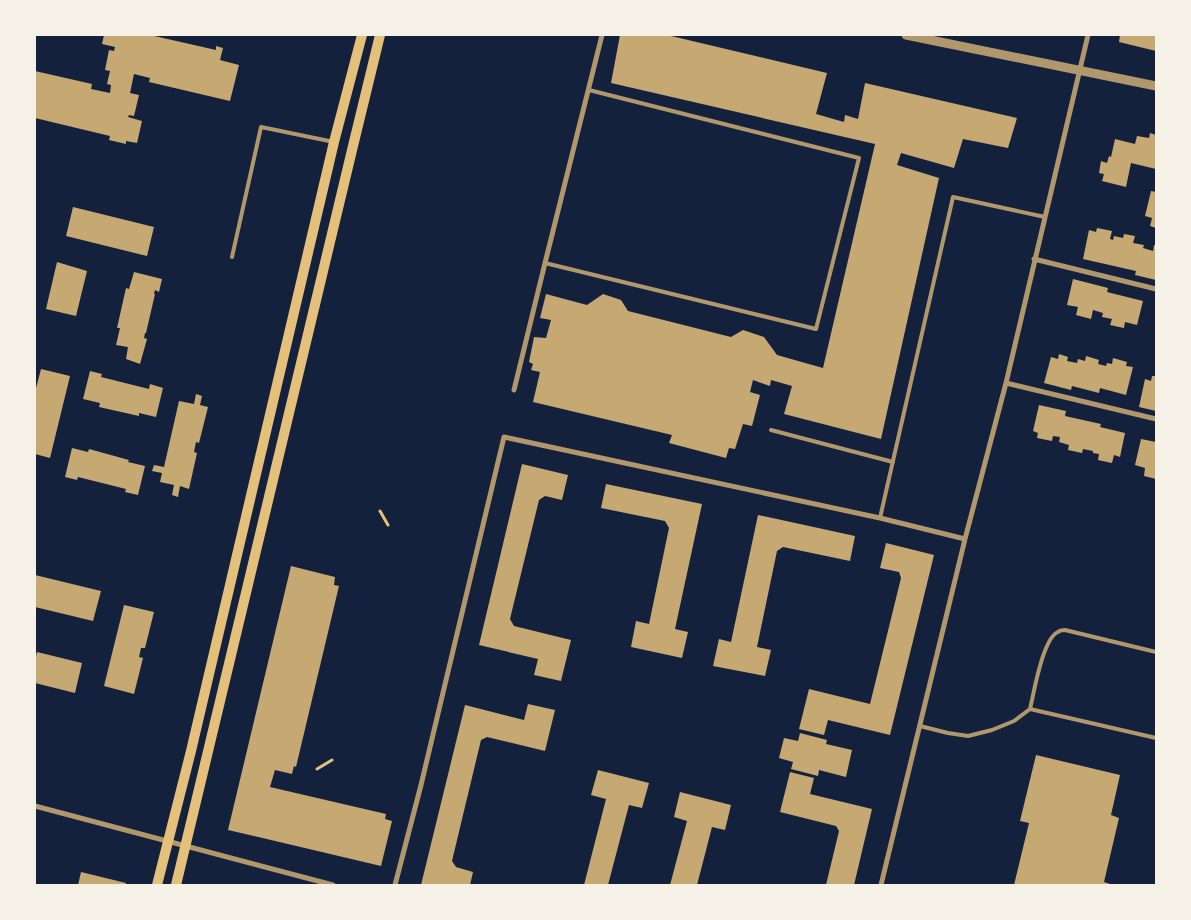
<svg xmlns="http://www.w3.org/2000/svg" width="1191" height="920" font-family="Overpass,sans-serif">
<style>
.building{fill:#c6a872}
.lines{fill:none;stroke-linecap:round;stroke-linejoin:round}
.path{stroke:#e5c07b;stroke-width:3}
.service{stroke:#b1986c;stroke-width:4}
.minor{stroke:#b1986c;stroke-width:5}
.tertiary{stroke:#b1986c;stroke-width:9}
.secondary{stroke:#e5c07b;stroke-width:10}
</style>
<rect width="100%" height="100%" fill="#14213d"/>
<path class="building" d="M104,35H150L216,50V46L223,48L220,60L239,65L230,101L149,82L150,78L134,74L130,93L139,95L134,116L129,115L128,117L142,121L137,143L126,141V144L109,140L110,136L35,118V71L92,84L91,89L110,93L111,85L107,84L110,71L105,70L109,50L114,51L115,47L102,44Z
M620,35H667L827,73L816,114L844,122L845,115L858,119L865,83L1017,118L1008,148L963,139L954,168L901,153L897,165L939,178L881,439L784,414L792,386L771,380L770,386L753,380L750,392L760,395L752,426L743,424L735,449L729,448L726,458L669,443L672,435L533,402L540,372L531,370L533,364L529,362L534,337L546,338L551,320L540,318L546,294L587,305L603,294L621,300L628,311L731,337L743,330L764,337L777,355L823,368L875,144L611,83Z
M1120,35H1156V51L1119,42Z
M1150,133L1156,135V169L1131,163L1126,187L1102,181L1104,174L1099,173L1101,161L1107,163L1109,156L1111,157L1115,139L1135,144L1137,136L1149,138Z
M1151,191L1156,192V228L1150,226L1152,218L1145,216Z
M73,207L154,227L147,256L66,236Z
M1097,228L1112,231L1110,239L1113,240L1114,236L1123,238L1124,234L1135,236L1133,243L1144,245L1143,248L1153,251L1154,245H1156V280L1135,275L1136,271L1083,259L1089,230L1096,232Z
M57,262L87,271L76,316L46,309Z
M134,272L162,279L159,292L155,290L154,294H155L146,333H145L144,338L147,339L140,364L126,359L128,347L116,345L120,328H117L126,288L129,289Z
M1073,279L1108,288L1107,292L1143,301L1137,325L1125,322L1124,328L1110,325L1112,319L1102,317L1103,313L1093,310L1091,319L1076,315L1078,307L1067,305Z
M1059,354L1068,357L1067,361L1077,363L1078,359L1085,361L1086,356L1099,360L1098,364L1106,366L1107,363L1112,364L1113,358L1127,362L1126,366L1133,367L1126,395L1100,388L1099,393L1072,386L1071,390L1044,383L1051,357L1058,359Z
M41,369L70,376L50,458L35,454V392Z
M90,371L102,374L101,377L149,389L150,384L163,388L156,417L139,413V416L99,407L100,403L83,399Z
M1152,376H1156V411L1139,407L1145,379L1151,381Z
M196,394L202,396L200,405L208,407L199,443L196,442L194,452L197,453L189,489L180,486L178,497L172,495L174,485L160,482L162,473L152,471L154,465L164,467L179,401L194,404Z
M1039,405L1066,411L1065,416L1101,424L1100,427L1125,433L1120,457L1114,455L1112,463L1098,460L1099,454L1093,453V451L1083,449L1082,453L1068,450L1069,445L1059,442L1060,437L1053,436L1052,441L1037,438L1038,433L1033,431Z
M1141,439L1156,442V479L1144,476L1145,468L1135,465Z
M72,448L88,452L89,449L129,460L128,462L145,466L138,495L125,492L126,489L78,477L77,480L65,477Z
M522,464L568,475L562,500L545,496L539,500L510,619L514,626L571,640L561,681L534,675L538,659L479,645Z
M606,484L702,504L675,629L688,632L682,658L631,647L636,621L649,624L669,528L665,521L601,508Z
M758,515L855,536L850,561L783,547L777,551L757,647L771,650L765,676L713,666L719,639L731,642Z
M886,543L934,555L890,735L828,720L824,735L799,729L809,689L870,704L901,578L899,572L880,568Z
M291,566L335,577L334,585L339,586L296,767L294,766L292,774L275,770L270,787L386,814L385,819L392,821L381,866L228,830Z
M35,575L101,591L93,621L35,607Z
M124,605L154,612L145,648H141L139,657L143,658L134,694L104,686Z
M37,652L82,663L75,693L35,683V660Z
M528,704L555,710L545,751L487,737L481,740L452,861L456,867L473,872L470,885H421L465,705L524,720Z
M800,733L827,740L826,744L852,750L846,777L819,770L818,776L791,769L793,762L779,758L784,738L798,741Z
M1036,755L1120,775L1111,815L1119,818L1104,882L1113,885H1014L1029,823L1020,821Z
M598,770L649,783L642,808L629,805L608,885H584L606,799L591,795Z
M790,772L814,778L810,794L872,809L854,885H826L839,831L836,826L780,812Z
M680,792L731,805L725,830L712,827L697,885H670L687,821L674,817Z
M81,872L126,883L125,885H78Z"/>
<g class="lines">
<path class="path" d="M380,511L388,525
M317,769L332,760"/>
<path class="service" d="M232,257L261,127L334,142
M545,263L816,329L859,158L589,90
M771,430L893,462
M880,518L953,197L1045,217
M1030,709L1156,738
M920,726L948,733L968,736L992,730L1014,721L1030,709C1034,692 1043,638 1058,632C1060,630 1063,630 1065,630L1156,652"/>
<path class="minor" d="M1034,259L1156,289
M1006,383L1156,419
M514,390L545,263L602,35
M35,806L333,885
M395,885L421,785L504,437L880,518L965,539
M881,885L965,539L1006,383L1088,35"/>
<path class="tertiary" d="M906,35L1156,86"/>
<path class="secondary" d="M157,885L191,751L334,142L362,35
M176,885L353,146L380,35"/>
</g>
<rect width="1191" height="920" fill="none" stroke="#f6f1e7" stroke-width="72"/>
</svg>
